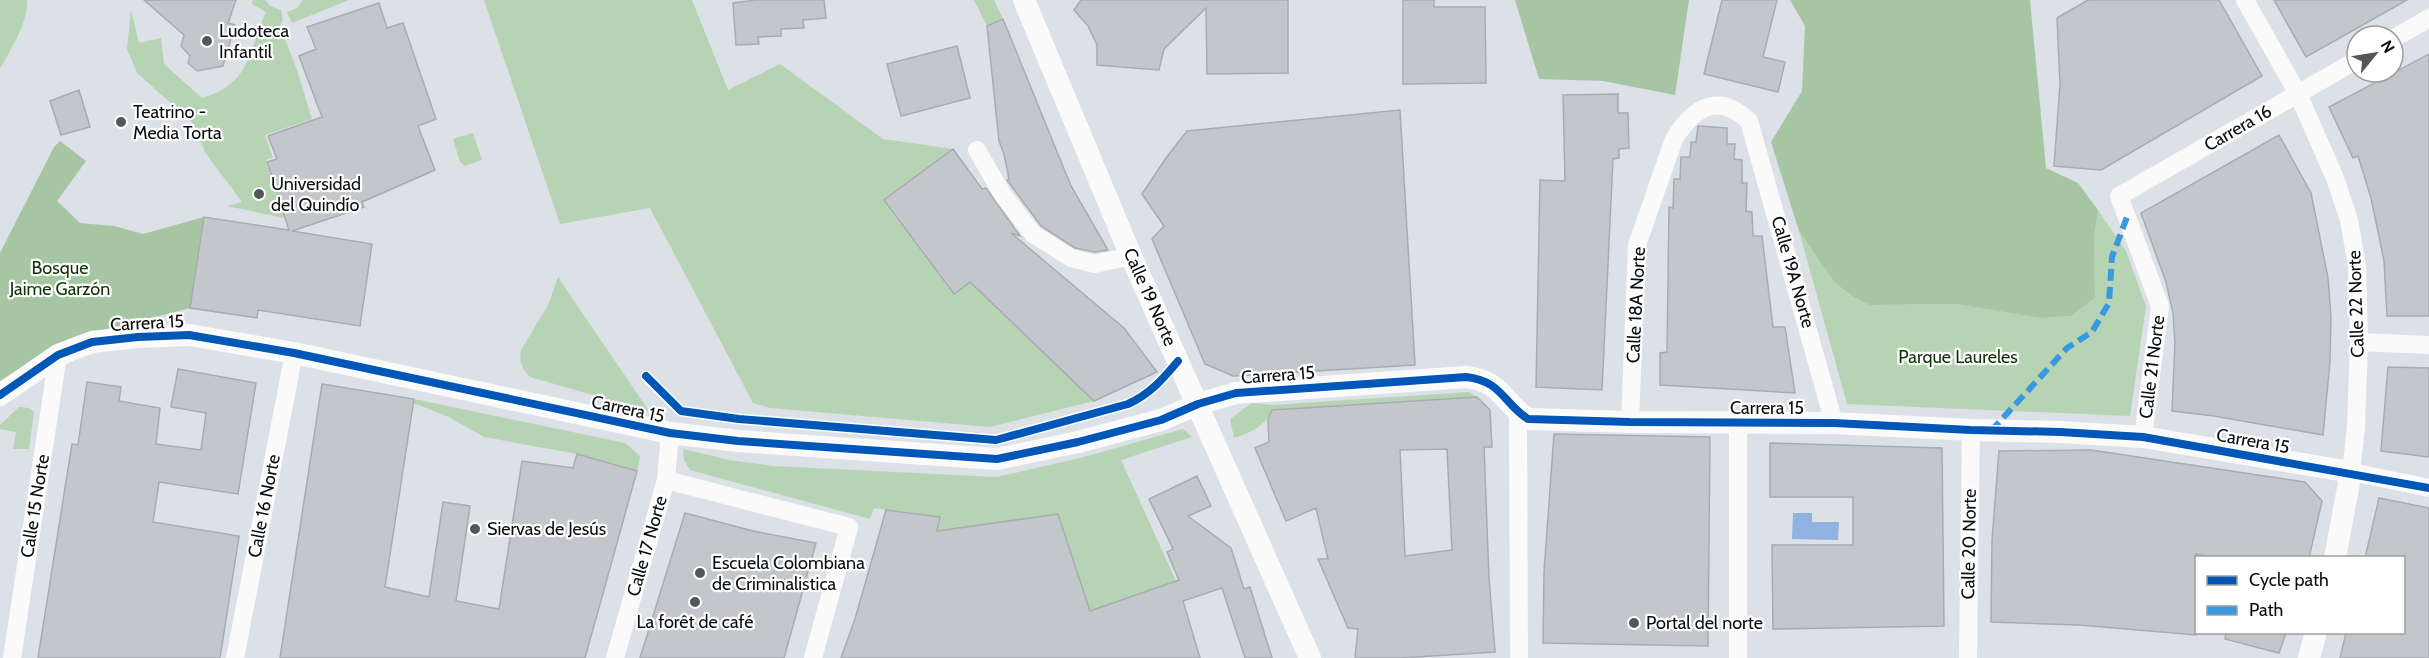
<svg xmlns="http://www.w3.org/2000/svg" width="2429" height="658" font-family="Cabin,sans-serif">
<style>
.green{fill:#b6d4b4}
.forest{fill:#a5c5a3}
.water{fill:#90b2e0}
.building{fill:#c3c7cb;stroke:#a7acb0;stroke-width:1.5;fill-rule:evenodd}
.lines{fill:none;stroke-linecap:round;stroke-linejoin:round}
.minor{stroke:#fafafb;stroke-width:18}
.tertiary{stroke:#fafafb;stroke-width:22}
.quiet{stroke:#3a99de;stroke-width:6;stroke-dasharray:12 6;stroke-linecap:butt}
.cycleway-casing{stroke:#fff;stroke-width:11}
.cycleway{stroke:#0057b8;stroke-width:8}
.poi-dot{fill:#53575b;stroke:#fff;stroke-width:2}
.labels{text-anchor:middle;stroke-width:4.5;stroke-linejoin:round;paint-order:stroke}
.poi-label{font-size:18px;fill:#0a0d10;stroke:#fff;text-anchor:start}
.street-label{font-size:18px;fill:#0a0d10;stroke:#fff}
.park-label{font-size:18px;fill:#0f3306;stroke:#fff}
</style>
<rect width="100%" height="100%" fill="#dbe1e6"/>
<path class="green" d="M0,0H27C28,24 11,48 0,69Z
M253,0H265L270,6L281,10L283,20L280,26L297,70L312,119L265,135L273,158L267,159L266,163L284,218L227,206L242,202L206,154L192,122L137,73L127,49L131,10L139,43L161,38L164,64L202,98C251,84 248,52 266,12L252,4Z
M303,0H349L292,23L287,12L297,8Z
M484,0H692L728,90L780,64L883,139L953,149L884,200L953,293L970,282L1094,401L990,427L770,408L753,403L650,208L560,224Z
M974,0H994L1003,19L987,26Z
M473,133L482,160L465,166L460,162L453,139Z
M2098,210L2126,251L2146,306L2130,416L1847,404L1799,231L1834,282L1870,305L1956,304L2040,318L2071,316L2095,298L2094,238Z
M558,277L649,411L530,377C522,368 519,363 521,350L548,305Z
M1469,392L1477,397L1272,410C1264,427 1252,432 1234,438L1230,419L1252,403L1272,405Z
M414,399L625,443L640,456L637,471L577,454L484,437L449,417L413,403Z
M19,407L29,408L34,412L29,449H13L16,432L0,429V425Z
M1183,429L1192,437L1121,460L1176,581L1090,611L937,531L940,517L874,508L870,519L690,470L684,460L683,449L729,460L773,466L997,477L1084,457Z"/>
<path class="forest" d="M1515,0H1689L1675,95L1603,81L1539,79Z
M1790,0H2030L2046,168L2078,183L2098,210L2094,238L2095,298L2071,316L2040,318L1956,304L1870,305L1854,297L1834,282L1799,231L1771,142L1802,91L1805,26Z
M60,141L86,161L57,201L80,223L114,226L143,234L204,217L190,308L68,339L0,381V253L54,147Z"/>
<path class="water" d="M1793,513H1812V522H1839L1838,540L1792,539Z"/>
<path class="building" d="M144,0H236L228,23L235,25L223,66L197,71L188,63L190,56L181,46L184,35Z
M756,0H824L826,18L803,20L804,28L781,29V36L758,37L759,44L736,45L733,3Z
M1081,0H1288V73L1207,74L1206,8L1164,49L1159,70L1097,65V45L1088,26L1074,10Z
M1403,0H1434V7H1485L1486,83L1403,84Z
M1722,0H1777L1763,57L1785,62L1778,92L1704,74Z
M2088,0H2219L2262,76L2101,170L2054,166L2060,84L2057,18Z
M2274,0H2407L2306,57Z
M379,3L387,28L403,23L436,119L418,126L435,170L362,202L364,207L292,231L372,244L360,326L258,310L257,318L190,308L204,217L289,230L267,162L277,159L268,136L322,117L299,56L316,49L307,27Z
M1003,19L1071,186L1108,250L1095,252L1075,248L1041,226L1007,180L1009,179L1004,154L999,141L987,26Z
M957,46L970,98L901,116L887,64Z
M2429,54V316H2387L2384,261L2371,198L2358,156L2353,158L2329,107Z
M79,90L90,127L61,135L50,101Z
M1618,94V113H1628L1629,148L1619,149V158L1613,159L1602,390L1536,387L1540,180L1565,181L1563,95Z
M1400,110L1415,365L1233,376L1205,364L1152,239L1164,226L1142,194L1166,158L1187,131Z
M1698,126L1727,128V144H1735L1734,159L1742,160V183H1747L1746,211L1752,212L1753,236H1762L1773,327H1785L1795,393L1660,385V353L1667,352L1669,207L1673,208L1674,179H1680L1681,157H1690L1691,142H1696Z
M2279,135L2311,193L2328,278L2331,317L2330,361L2323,435L2214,416L2172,411L2175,343L2173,313L2166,282L2141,213Z
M953,149L982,189L986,188L1020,236L1011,233L1124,328L1157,372L1094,401L970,282L954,294L884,200Z
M2388,367L2429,368V457L2381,451Z
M178,369L256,383L238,494L159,482L153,522L239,536L220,658H38L72,444L78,445L87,382L121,387L119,401L160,408L156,444L201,450L206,413L171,407Z
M322,384L414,399L385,587L429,597L443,502L470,506L456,601L499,609L522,461L573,468L577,454L637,471L585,658H280Z
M1477,397L1490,410L1492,447H1484L1489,578L1495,652L1401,658H1355L1358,629L1348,628L1318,559H1328L1316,508L1286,521L1255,448L1269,442L1268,419L1272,410ZM1447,449L1452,550L1405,556L1400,450Z
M1554,434L1710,437L1708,646L1543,643L1544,572Z
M1770,443L1942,448L1944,626L1773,629L1772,545H1853V497H1770Z
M2091,450L2305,482L2322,501L2309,558H2215L2196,554V635L2079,625L1991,622L1992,540L1999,451Z
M1197,476L1211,506L1188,516L1231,548L1244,589L1250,587L1272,658H1245L1222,588L1183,601L1200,658H841L855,619L886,510L940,517L937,531L1058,514L1090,611L1179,580L1167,552L1173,549L1149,499Z
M2379,498L2429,508V658H2340L2346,633H2403V558H2365Z
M685,513L753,531L816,543L784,658H640Z
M2226,633H2286L2279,653L2225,639Z"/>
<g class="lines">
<path class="minor" d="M2245,0L2298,94L2335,178L2349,220L2357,266L2359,342L2356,427L2351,472L2429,488
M2393,39L2429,18
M977,150L1003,195L1033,234L1071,258L1095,264L1131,256
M2359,342L2429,345
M1518,413L1519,658
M1630,422L1637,245L1674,139C1694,107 1718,92 1749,121L1834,423
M1738,424V658
M2143,437L2160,306L2119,196L2357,60
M666,480L849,527L813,658
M12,658L58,355
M235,658L294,353
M615,658L666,480L670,433
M1968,658L1971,430"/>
<path class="tertiary" d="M1024,0L1131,256L1310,658
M0,395L58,355L92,342L138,337L189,335L294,353L670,433L738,441L997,459L1078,442L1161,420L1198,404L1236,393L1466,377C1502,381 1503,403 1528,419L1630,422L1834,423L1971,430L2060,432L2143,437L2351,472L2335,558
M2309,658L2316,632"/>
<path class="quiet" d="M1991,431L2067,348L2092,332L2109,303L2112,257L2127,217"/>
<defs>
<path id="cycleway" d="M646,376L681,411L739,419L996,440L1128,404C1150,394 1163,379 1178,361
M0,395L58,355L92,342L138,337L189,335L294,353L670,433L738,441L997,459L1078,442L1161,420L1198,404L1236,393L1466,377C1502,381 1503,403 1528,419L1630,422L1834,423L1971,430L2060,432L2143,437L2429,488"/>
</defs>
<use href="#cycleway" class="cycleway-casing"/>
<use href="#cycleway" class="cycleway"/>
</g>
<g class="poi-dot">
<circle cx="207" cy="41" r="6"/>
<circle cx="121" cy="122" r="6"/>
<circle cx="259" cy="194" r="6"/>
<circle cx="475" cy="529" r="6"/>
<circle cx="700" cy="573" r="6"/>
<circle cx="695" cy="602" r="6"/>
<circle cx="1634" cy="623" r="6"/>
</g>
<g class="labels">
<g class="poi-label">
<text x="219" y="37">Ludoteca<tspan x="219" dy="21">Infantil</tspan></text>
<text x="133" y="118">Teatrino -<tspan x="133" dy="21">Media Torta</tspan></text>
<text x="271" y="190">Universidad<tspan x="271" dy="21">del Quindío</tspan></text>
<text x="487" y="535">Siervas de Jesús</text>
<text x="712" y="569">Escuela Colombiana<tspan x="712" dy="21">de Criminalistica</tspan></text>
<text x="695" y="628" text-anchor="middle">La forêt de café</text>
<text x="1646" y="629">Portal del norte</text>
</g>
<g class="street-label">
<text transform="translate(2238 128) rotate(-30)" y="6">Carrera 16</text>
<text transform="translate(1793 272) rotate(74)" y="6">Calle 19A Norte</text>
<text transform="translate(1150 297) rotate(66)" y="6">Calle 19 Norte</text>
<text transform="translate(2356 304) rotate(-92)" y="6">Calle 22 Norte</text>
<text transform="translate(1636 305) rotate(-87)" y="6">Calle 18A Norte</text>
<text transform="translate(147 323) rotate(-3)" y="6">Carrera 15</text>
<text transform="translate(2152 367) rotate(-83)" y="6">Calle 21 Norte</text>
<text transform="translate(1278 375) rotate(-4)" y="6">Carrera 15</text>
<text x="1767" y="414">Carrera 15</text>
<text transform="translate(628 409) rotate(12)" y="6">Carrera 15</text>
<text transform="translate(2253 441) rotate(10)" y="6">Carrera 15</text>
<text transform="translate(35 506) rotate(-81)" y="6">Calle 15 Norte</text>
<text transform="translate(264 506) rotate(-79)" y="6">Calle 16 Norte</text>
<text transform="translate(1969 544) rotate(-89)" y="6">Calle 20 Norte</text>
<text transform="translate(647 546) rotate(-74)" y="6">Calle 17 Norte</text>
</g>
<g class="park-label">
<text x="60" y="274">Bosque<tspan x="60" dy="21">Jaime Garzón</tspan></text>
<text x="1958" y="363">Parque Laureles</text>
</g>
</g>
<rect x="2195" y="556" width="210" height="78" fill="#ffffff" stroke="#9d9e9f" stroke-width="1.5"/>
<rect x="2207" y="576" width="30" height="9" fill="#0057b8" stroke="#9d9e9f" stroke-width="1.5"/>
<text x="2249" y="586" font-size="18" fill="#0a0d10">Cycle path</text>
<rect x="2207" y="606" width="30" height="9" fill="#3a99de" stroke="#9d9e9f" stroke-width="1.5"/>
<text x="2249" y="616" font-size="18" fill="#0a0d10">Path</text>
<g transform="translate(2375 54) rotate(60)"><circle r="28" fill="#ffffff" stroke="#9d9e9f" stroke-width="1.5"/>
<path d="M0-4.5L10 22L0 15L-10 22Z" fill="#53575b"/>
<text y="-9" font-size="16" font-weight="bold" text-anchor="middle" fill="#0a0d10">N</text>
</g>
</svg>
